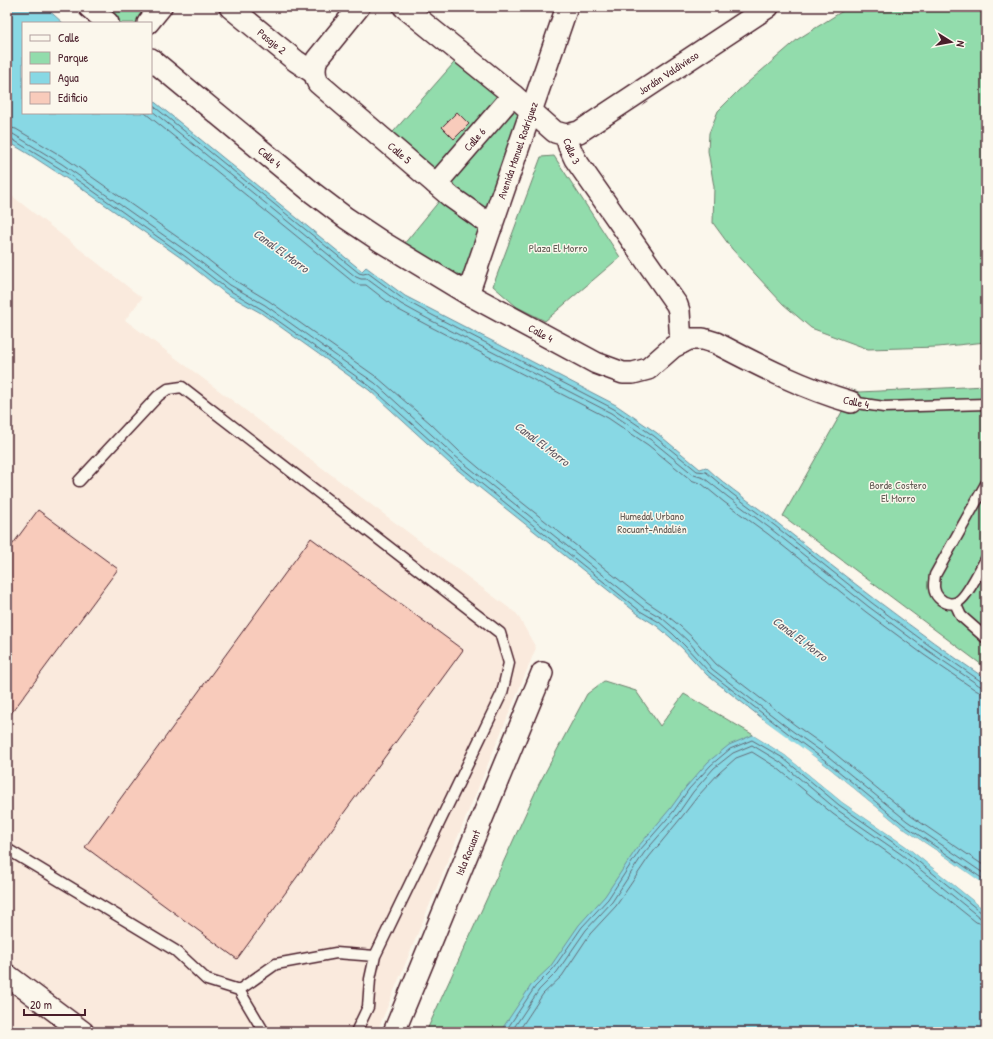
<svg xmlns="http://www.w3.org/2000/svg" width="993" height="1039" font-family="'Patrick Hand',sans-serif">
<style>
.built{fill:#faeadd}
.green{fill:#92dcac;stroke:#6e7e6c}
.water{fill:#88d8e4;stroke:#6f8e9a}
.pier{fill:#fbf7ec}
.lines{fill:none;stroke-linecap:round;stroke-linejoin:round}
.shore{stroke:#636975;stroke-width:1}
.building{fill:#f8cbbb;stroke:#4a1f2b}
.service-casing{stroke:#4a1f2b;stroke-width:13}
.minor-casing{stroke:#4a1f2b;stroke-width:24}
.service{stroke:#fbf7ec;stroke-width:10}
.minor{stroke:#fbf7ec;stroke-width:21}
.labels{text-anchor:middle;stroke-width:3;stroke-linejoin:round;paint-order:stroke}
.street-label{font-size:11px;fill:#4a1f2b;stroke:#fbf7ec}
.park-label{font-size:11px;fill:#605852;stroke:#fbf7ec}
.water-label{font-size:12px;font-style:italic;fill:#5d5662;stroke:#fbf7ec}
</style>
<rect width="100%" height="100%" fill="#fbf7ec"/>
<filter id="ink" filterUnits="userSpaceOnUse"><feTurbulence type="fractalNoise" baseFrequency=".025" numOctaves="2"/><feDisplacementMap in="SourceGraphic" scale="8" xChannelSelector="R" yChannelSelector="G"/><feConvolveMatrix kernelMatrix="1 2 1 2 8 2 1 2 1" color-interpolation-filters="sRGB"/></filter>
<g filter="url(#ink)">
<path class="built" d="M7,192L142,298L125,320L517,614L536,648L377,1032H7Z"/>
<path class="green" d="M95,7H156L143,23H114Z
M849,7H986V342L938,347L868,349L811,328L783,304L732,249L713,223L714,187L708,151L709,133L718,111L738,91L798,39Z
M460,56L509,95L436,180L387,139Z
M513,97L530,111L491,223L438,184Z
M554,156L620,257L545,321L517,307L493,286L541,157Z
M445,194L490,226L467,292L399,250Z
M986,386V668L783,516L843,410L852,390L859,392Z
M604,681L636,691L660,726L684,694L762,740L818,783L906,846L986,911V1032H426L539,784L587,694Z"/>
<path class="water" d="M7,7H45L63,23H23V113H151V99L362,271L366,267L405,296L616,405L657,433L700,469L706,467C729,489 756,505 780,525C847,578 915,631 986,679V886L940,853L902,828L824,764L786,737L707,675L682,648L670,637L657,626L638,614L475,484L449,463L369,390L261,313L225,293L184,260L84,190L32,156L7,141Z
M753,735L785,755L842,802L906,846L986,911V1032H500L532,984L550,967L579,925L605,896L637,848L670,809L686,787L708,762L729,745Z"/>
<path class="pier" d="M763,719L824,764L902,828L940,853L984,884L986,888L900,830L822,765L762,721Z
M754,733L786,753L843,800L908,845L986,909V911L906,846L842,802L785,755L753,735Z"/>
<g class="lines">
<path class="shore" d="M151,104L359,273L363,274L368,273L403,299L432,315L614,409L654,436L697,471L706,472L731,493L774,525L872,603L930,646L982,682H986
M151,110L356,277L361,279H367L401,304L430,320L611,413L651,440L694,475L704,478L728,497L771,529L869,607L927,650L980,686L986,687
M145,113L353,282L359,285H366L397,309L427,325L608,418L648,445L691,480L702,484L724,502L768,534L866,612L924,655L977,691L986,693
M7,127L16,129L65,158L92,177L193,248L234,280L269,301L378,378L430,423L459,451L485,473L647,602L665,614L680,626L693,638L716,664L795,725L833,752L911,816L986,867
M7,133L13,134L62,164L189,253L230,285L265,305L356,370L375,383L455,456L481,477L643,607L662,618L676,630L689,642L712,669L791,730L829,757L907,821L986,875
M7,138H10L59,168L86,186L186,257L227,289L263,310L371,387L452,460L478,481L640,611L659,622L673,634L685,646L709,672L789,734L826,761L904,825L986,881
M505,1032L535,987L553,969L582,927L608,899L640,850L673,812L689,789L711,765L730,749L752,740L783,758L839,805L904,850L982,913L986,914
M511,1032L539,990L557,972L586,930L612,902L644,853L677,815L693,792L714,768L733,753L752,745L780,762L836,809L901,854L979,917L986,919
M518,1032L543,994L562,976L590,934L616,906L649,857L681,818L698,796L719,773L736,758L752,752L776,767L833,814L897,859L976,922L986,925"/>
</g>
<path class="building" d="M457,112L469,124L454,139L442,127Z
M38,510L118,569L7,719V552Z
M311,538L463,650L237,959L85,847Z"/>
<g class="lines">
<defs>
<path id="service" d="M851,402L884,407L986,404
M79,481L158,396L168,389L182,387L500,633L509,663L502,693L375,956L370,979L368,1007L356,1032
M986,484L935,575C934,583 932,591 939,598C944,603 953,606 959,601C968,595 980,569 986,559
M955,603L961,616L986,638
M7,849L176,951L207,980L239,990L264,1032
M239,990L276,964L336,953L375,956"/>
<g id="minor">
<path d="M89,7L108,23"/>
<path id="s1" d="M230,7L296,61L314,73"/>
<path id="s2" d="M359,7L317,59C314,68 314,75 318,83L451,197L492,226"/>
<path id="s3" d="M404,7L513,95L555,132L566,135L579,132L768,7"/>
<path d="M148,23L161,7"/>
<path id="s4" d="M151,59L313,193L346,218L382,242L468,294L596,363L623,373H633L648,369L673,347L689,339H703L716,343C760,366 803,388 851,402"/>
<path id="s5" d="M566,135L569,146L575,159L677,305L679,311L681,343"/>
<path id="s6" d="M436,184L513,95"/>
<path id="s7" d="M468,294L567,7"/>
<path d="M7,975L83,1032"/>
<path id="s8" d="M394,1032L542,673"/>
</g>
</defs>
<use href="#service" class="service-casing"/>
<use href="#minor" class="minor-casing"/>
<use href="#service" class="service"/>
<use href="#minor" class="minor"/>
</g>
</g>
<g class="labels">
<g class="street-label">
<text dy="4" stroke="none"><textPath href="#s1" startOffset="54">Pasaje 2</textPath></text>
<text dy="4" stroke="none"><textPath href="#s3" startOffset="328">Jordán Valdivieso</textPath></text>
<text dy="4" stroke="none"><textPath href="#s6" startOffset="59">Calle 6</textPath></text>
<text dy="4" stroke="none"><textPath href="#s7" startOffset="152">Avenida Manuel Rodríguez</textPath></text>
<text dy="4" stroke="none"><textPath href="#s5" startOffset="17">Calle 3</textPath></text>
<text dy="4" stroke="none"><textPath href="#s2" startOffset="199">Calle 5</textPath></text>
<text dy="4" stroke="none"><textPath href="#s4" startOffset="154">Calle 4</textPath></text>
<text dy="4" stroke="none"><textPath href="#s4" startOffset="478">Calle 4</textPath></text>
<text transform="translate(856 402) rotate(12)" y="4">Calle 4</text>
<text dy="4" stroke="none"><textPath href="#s8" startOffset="194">Isla Rocuant</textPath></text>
</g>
<g class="park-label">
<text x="558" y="252">Plaza El Morro</text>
<text x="898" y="489">Borde Costero<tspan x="898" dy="13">El Morro</tspan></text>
<text x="652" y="520">Humedal Urbano<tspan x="652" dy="13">Rocuant-Andalién</tspan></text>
</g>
<g class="water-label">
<text transform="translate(281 251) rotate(36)" y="4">Canal El Morro</text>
<text transform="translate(542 444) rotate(37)" y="4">Canal El Morro</text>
<text transform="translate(800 639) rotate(37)" y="4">Canal El Morro</text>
</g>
</g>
<rect width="993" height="1039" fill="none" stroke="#fbf7ec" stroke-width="24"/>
<rect x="12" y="12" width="969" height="1015" fill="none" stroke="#4a1f2b" stroke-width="1.5" filter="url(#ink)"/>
<rect x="22" y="22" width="130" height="92" fill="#fbf7ec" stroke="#b4a19f"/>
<rect x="30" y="35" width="20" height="6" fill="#fbf7ec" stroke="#b4a19f"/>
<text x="58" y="42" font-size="12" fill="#4a1f2b">Calle</text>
<rect x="30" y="52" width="20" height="12" fill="#92dcac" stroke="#b4a19f"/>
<text x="58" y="62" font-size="12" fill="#4a1f2b">Parque</text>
<rect x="30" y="72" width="20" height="12" fill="#88d8e4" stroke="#b4a19f"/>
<text x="58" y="82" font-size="12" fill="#4a1f2b">Agua</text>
<rect x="30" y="92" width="20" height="12" fill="#f8cbbb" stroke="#b4a19f"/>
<text x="58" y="102" font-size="12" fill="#4a1f2b">Edificio</text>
<g transform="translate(951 42) rotate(101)" stroke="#fbf7ec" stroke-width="3" paint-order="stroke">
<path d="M0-3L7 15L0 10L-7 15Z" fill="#4a1f2b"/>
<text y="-6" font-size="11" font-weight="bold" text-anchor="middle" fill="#4a1f2b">N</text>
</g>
<path d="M24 1009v6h61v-6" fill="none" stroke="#4a1f2b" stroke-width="2"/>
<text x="30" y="1009" font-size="12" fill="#4a1f2b" stroke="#fbf7ec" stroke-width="3" paint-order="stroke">20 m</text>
</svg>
